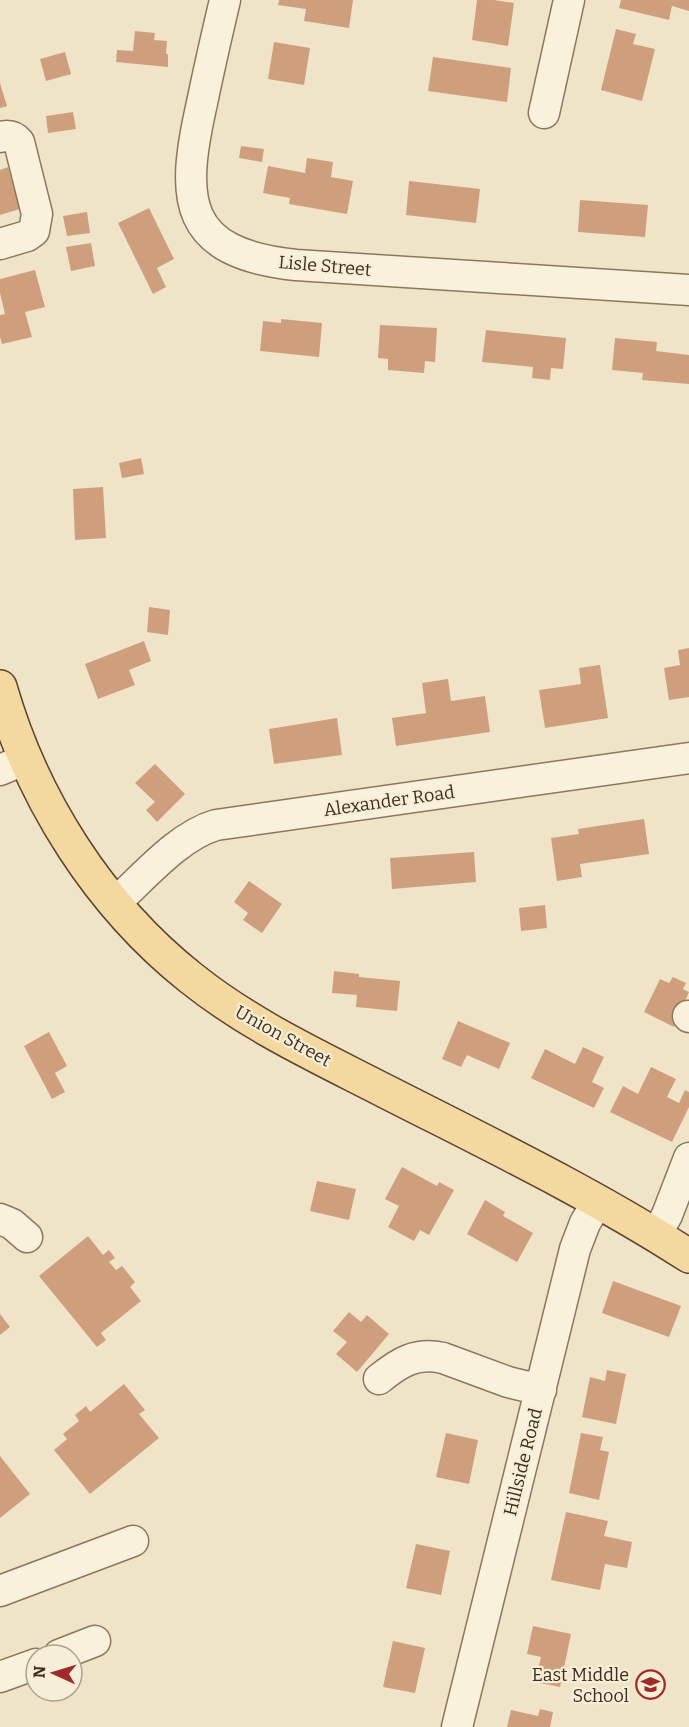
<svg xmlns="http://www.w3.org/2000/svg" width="689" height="1727" font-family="Bitter,serif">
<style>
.building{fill:#cf9f7d}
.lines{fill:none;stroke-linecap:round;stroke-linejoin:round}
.minor-casing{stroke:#8d765c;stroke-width:33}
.major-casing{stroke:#5b4430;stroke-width:36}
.minor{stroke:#faf1dc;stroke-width:30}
.major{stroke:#f3d9a0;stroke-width:33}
.labels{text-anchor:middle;stroke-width:4.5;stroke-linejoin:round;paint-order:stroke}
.street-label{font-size:18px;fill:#3d2e20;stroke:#f7eed8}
.poi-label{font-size:18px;fill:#3d2e20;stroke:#f7eed8;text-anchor:end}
</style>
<rect width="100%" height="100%" fill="#f0e4c8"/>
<path class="building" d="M279,0H353L349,28L304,21L306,9L278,5Z
M477,0H494L514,3L508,46L472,40Z
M621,0H689V11L672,6L669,20L619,8Z
M616,29L636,34L633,44L655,49L642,101L601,90Z
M135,31L155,33L154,40L167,41L166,54H168V67L116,62L117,50L133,51Z
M274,42L310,48L304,85L268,79Z
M65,52L71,74L46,81L40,59Z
M433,57L511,68L507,102L428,91Z
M0,83L7,106L0,108Z
M73,112L76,129L48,133L46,116Z
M241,146L264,149L262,162L239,158Z
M307,158L333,162L331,177L353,181L347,214L289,204L290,198L263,193L268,166L305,173Z
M8,167L20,209L0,215V170Z
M409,181L480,189L476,223L406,215Z
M580,200L648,205L645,237L578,232Z
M149,208L174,259L157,268L166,287L153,294L118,223Z
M87,212L90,233L67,236L63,216Z
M91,243L95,266L71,271L66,247Z
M35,270L45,307L25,312L32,337L2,344L0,337V315L5,314L0,293V279Z
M281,319L322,323L319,357L260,351L263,321L281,323Z
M380,325L437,328L435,362L425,361L424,373L388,370V359L378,358Z
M486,330L566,338L563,369L551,368L550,380L532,378L533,367L482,362Z
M615,338L657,342L656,351L689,355V384L642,380L643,373L612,370Z
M141,458L144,474L122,478L119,463Z
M103,487L106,538L75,540L73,489Z
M149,607L170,610L168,635L147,632Z
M144,641L151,661L129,670L135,685L98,699L85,664Z
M689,648V697L669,700L664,668L680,665L678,650Z
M600,665L608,718L545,728L539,690L581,684L579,668Z
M448,679L451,701L485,696L490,732L396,746L392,718L426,713L422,683Z
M337,718L342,755L274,764L269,729Z
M155,764L185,794L157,822L146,810L155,802L135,783Z
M644,819L649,854L580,864L582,877L557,881L551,838L579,834L578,829Z
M474,852L476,882L392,889L390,858Z
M249,881L282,904L262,933L243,920L248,913L234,902Z
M545,905L547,928L521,931L519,908Z
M334,971L359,974V977L400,981L397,1011L356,1007L357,995L332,993Z
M673,977L686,983L683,989L689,992L674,1027L644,1012L660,979L669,983Z
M458,1021L510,1043L499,1069L467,1055L461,1067L442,1059Z
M49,1032L67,1066L55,1073L65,1092L52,1099L24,1046Z
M583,1047L604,1057L592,1082L604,1088L594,1108L531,1078L545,1049L575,1064Z
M651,1067L676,1079L667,1097L679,1103L685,1090L689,1092V1107L672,1142L610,1112L623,1086L638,1094Z
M402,1167L437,1186L439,1182L454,1190L429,1235L420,1230L414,1241L388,1227L399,1206L385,1199Z
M317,1181L356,1189L349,1220L310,1211Z
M485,1200L505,1212L503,1216L533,1233L517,1262L467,1234Z
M88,1236L103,1255L109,1250L115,1258L109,1262L116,1270L122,1266L135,1282L130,1287L141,1301L101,1333L106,1340L97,1347L39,1276Z
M613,1281L681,1306L669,1337L602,1313Z
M349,1312L361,1322L367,1315L389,1334L357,1372L336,1354L347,1342L333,1331Z
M0,1314L10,1327L0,1335Z
M607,1370L626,1374L616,1424L582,1417L590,1377L605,1381Z
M124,1384L145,1410L139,1414L159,1438L90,1494L54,1450L67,1439L63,1434L79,1421L75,1415L86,1406L90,1412Z
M446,1433L478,1440L469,1484L436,1477Z
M581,1433L603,1437L600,1450L609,1452L599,1500L569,1493Z
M0,1456L30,1494L0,1518Z
M566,1512L608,1521L604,1536L632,1542L627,1568L605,1564L600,1590L551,1580Z
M416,1544L450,1551L441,1595L406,1588Z
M533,1626L571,1634L560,1687L535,1682L541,1657L527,1654Z
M393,1641L425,1648L415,1693L383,1687Z
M540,1709L553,1712L550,1727H507L511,1710L538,1716Z"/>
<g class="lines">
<defs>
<path id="minor" d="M225,0C217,34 209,69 202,103C180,200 182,253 296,265L689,290
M544,113L569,0
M0,137C8,135 14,136 19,142L37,214L34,231L27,236L0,244
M0,770L26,759
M115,903C144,877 178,836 216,825L689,758
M688,1016L689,1017
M0,1219L12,1224L27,1237
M656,1235L667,1215L689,1158
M379,1379C400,1362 416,1352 443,1358L508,1382L541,1390
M0,1591L133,1541
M59,1655L95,1641
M0,1677L36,1664
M457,1727L575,1249L585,1223L598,1201"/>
<path id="major" d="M0,687C32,799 99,905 191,978C251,1026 319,1057 387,1092C489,1144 593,1194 689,1256"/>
</defs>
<use href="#minor" class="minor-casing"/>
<use href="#major" class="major-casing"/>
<use href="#minor" class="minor"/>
<use href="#major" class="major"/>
</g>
<defs>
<symbol id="school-ring" viewBox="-11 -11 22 22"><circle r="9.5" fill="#f7eed8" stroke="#9e2a2b" stroke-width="1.5"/><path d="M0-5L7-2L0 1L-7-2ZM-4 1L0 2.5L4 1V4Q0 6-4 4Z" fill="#9e2a2b"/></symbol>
</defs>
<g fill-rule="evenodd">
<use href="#school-ring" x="634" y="1668" width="33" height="33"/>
</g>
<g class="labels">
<g class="street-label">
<text transform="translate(325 266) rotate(5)" y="6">Lisle Street</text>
<text transform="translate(389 801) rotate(-8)" y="6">Alexander Road</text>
<text transform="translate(283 1036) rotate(29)" y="6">Union Street</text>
<text transform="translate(523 1462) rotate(-76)" y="6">Hillside Road</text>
</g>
<g class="poi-label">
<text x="629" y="1681">East Middle<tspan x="629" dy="21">School</tspan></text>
</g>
</g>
<g transform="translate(54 1673) rotate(274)"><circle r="28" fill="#f7eed8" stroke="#ada18e" stroke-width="1.5"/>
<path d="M0-4.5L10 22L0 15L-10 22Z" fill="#9e2a2b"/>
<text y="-9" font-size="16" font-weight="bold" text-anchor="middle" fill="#3d2e20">N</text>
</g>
</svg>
